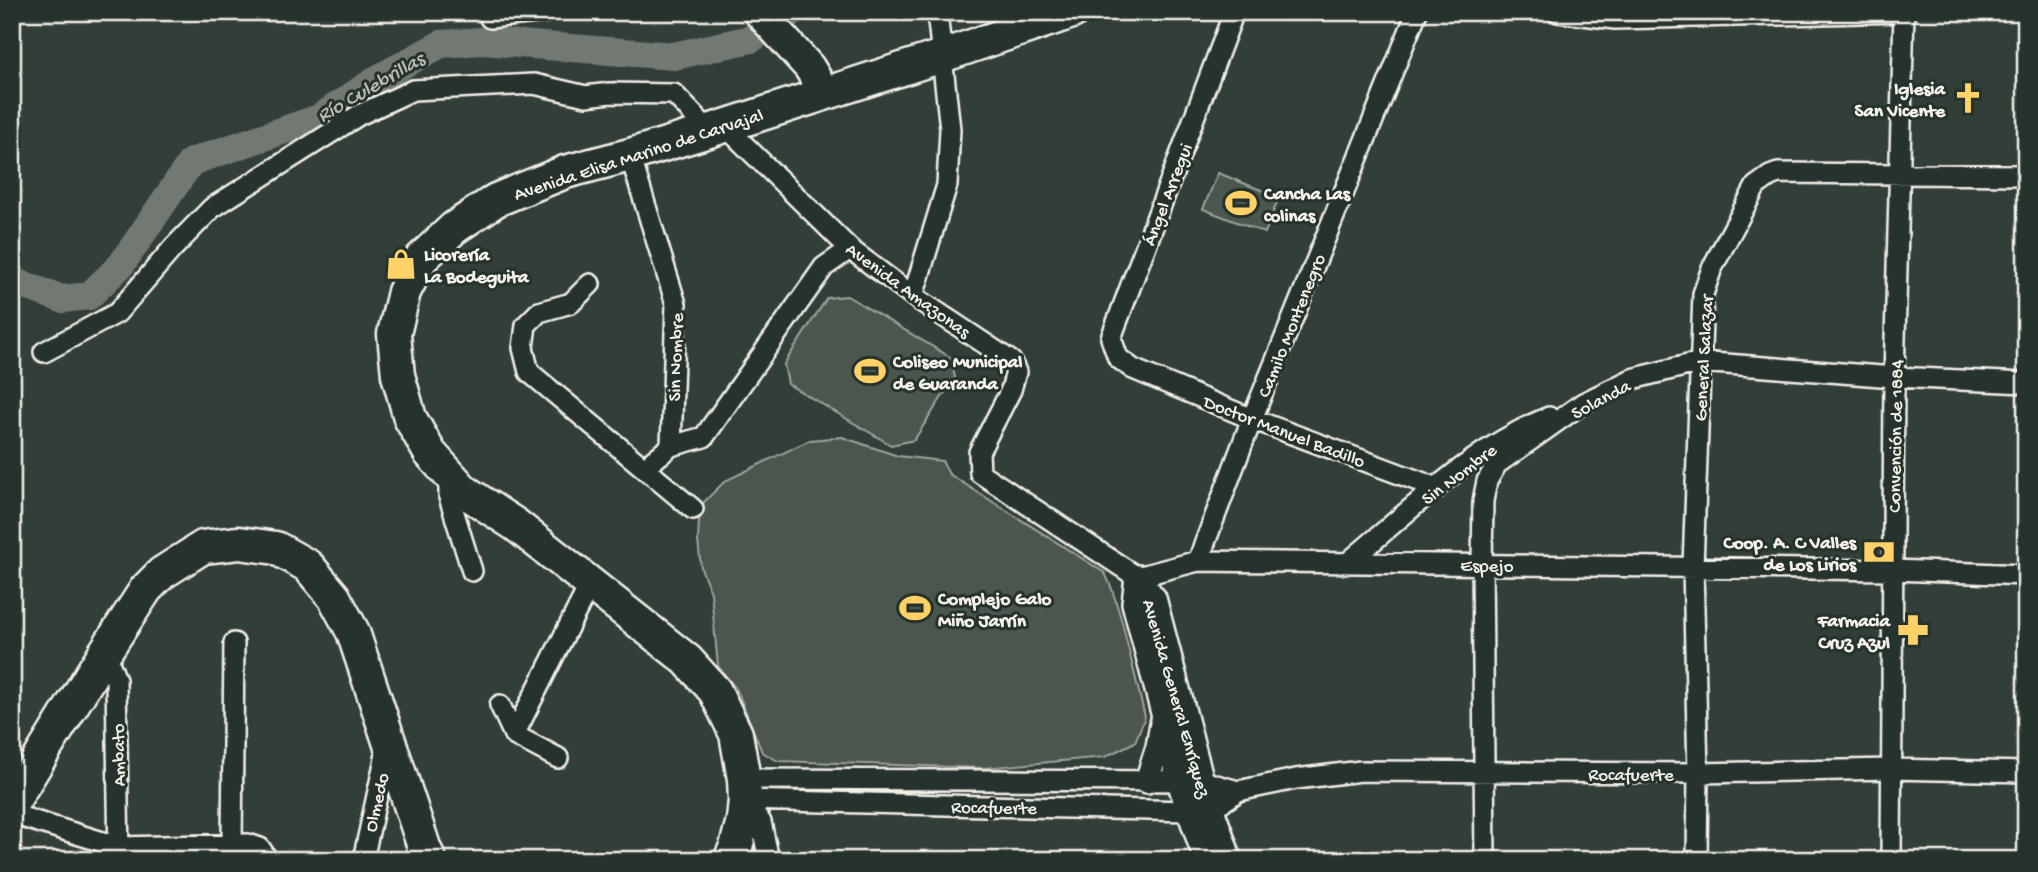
<svg xmlns="http://www.w3.org/2000/svg" width="2038" height="872" font-family="'Gochi Hand',sans-serif">
<style>
.green{fill:#4c564f;stroke:#a0a49c;stroke-width:2}
.lines{fill:none;stroke-linecap:round;stroke-linejoin:round}
.river{stroke:#727972;stroke-width:28}
.minor-casing{stroke:#f4f1e8;stroke-width:24}
.tertiary-casing{stroke:#f4f1e8;stroke-width:28}
.primary-casing{stroke:#f4f1e8;stroke-width:35}
.trunk-casing{stroke:#f4f1e8;stroke-width:37}
.minor{stroke:#26332d;stroke-width:19}
.tertiary{stroke:#26332d;stroke-width:23}
.primary{stroke:#26332d;stroke-width:30}
.trunk{stroke:#26332d;stroke-width:32}
.labels{text-anchor:middle;stroke-width:6;stroke-linejoin:round;paint-order:stroke}
.poi-label{font-size:19px;font-weight:bold;fill:#f4f1e8;stroke:#26332d;text-anchor:start}
.street-label{font-size:19px;fill:#f4f1e8;stroke:#26332d}
.water-label{font-size:21px;font-style:italic;fill:#babbb3;stroke:#26332d}
</style>
<rect width="100%" height="100%" fill="#323e38"/>
<filter id="ink" filterUnits="userSpaceOnUse"><feTurbulence type="fractalNoise" baseFrequency=".0143" numOctaves="2"/><feDisplacementMap in="SourceGraphic" scale="14" xChannelSelector="R" yChannelSelector="G"/><feConvolveMatrix kernelMatrix="1 2 1 2 8 2 1 2 1" color-interpolation-filters="sRGB"/></filter>
<g filter="url(#ink)">
<path class="green" d="M1218,173L1279,197L1265,233L1203,209Z
M847,296L950,357L955,377L914,440L891,445L788,384L784,364L827,298Z
M842,437L898,456L942,461L949,474L1105,573L1112,589L1122,622L1145,717L1135,742L1105,757L984,768L778,761L762,752L737,690L718,666L711,593L701,568L698,541L699,521L704,502L725,481L810,440Z"/>
<g class="lines">
<path class="river" d="M12,281L62,299L89,296L121,265L191,162L319,118L377,79L441,44L481,41L674,56L751,39L792,12"/>
<defs>
<path id="minor" d="M1234,12L1111,338L1118,358L1133,369L1252,419L1437,488
M1558,12L1615,19L1905,12
M490,18L546,12
M724,125L850,249L913,296L1011,361L1016,372L1011,390L979,452L980,473L1137,577L1198,561L1893,570L2026,575
M630,155L676,304L671,446L644,468
M590,284L571,303L539,312L526,325L523,348L529,372L693,509
M913,296L947,185L950,129L937,12
M44,352L117,313L173,248L212,208L359,115L413,90L534,84L586,96L610,93L674,94L709,131
M671,446L704,437L824,267L850,249
M449,476V497L472,571
M1198,561L1252,419L1417,12
M1346,564C1410,511 1472,448 1549,417
M105,652L116,680L119,859
M500,705L514,735L558,758
M514,735L590,584
M744,779L1202,781L1238,791C1221,805 1211,808 1189,811L745,800
M1238,791L1296,779L1361,771L1698,773L1891,769L2026,772
M745,800L761,822L769,860
M12,814L119,847L248,844L260,848L268,860
M232,844L234,643
M363,860L388,745
M1485,860L1482,564L1483,501L1487,481L1497,464L1583,403L1632,379L1700,362L1894,377L2026,383
M1697,860L1698,773L1693,567L1703,294L1712,268L1756,186L1770,176L1778,173L2026,175
M1891,860L1894,377L1904,12"/>
<path id="tertiary" d="M1137,577L1154,598L1202,781L1230,860
M1137,577L1134,603L1163,713L1179,782L1206,860
M1147,781L1158,747L1162,723"/>
<path id="primary" d="M759,12L809,67L825,93"/>
<path id="trunk" d="M12,803L105,652L146,589L162,573L203,547L239,543L276,548L308,566L334,597L353,632L425,850L430,860
M730,860L736,847L743,820L745,800L744,779L736,734L715,691L687,660L516,525L464,491L430,453L410,418L398,375L394,334L404,292L421,259L454,228L496,200L565,172L630,155L709,131L942,56L1072,12"/>
</defs>
<use href="#minor" class="minor-casing"/>
<use href="#tertiary" class="tertiary-casing"/>
<use href="#primary" class="primary-casing"/>
<use href="#trunk" class="trunk-casing"/>
<use href="#minor" class="minor"/>
<use href="#tertiary" class="tertiary"/>
<use href="#primary" class="primary"/>
<use href="#trunk" class="trunk"/>
</g>
</g>
<defs>
<symbol id="church-bare" viewBox="-9 -9 18 18"><path d="M-1.2-6h2.4v3.5h3.3v2.4h-3.3V6h-2.4V-.1h-3.3v-2.4h3.3Z" fill="#ffd166" stroke="#26332d" stroke-width="2.5" paint-order="stroke"/></symbol>
<symbol id="stadium-bare" viewBox="-9 -9 18 18"><path d="M0-5a6.5 5 0 1 0 0 10a6.5 5 0 1 0 0-10ZM-3.5-1.8h7v3.6h-7Z" fill="#ffd166" stroke="#26332d" stroke-width="2.5" paint-order="stroke"/></symbol>
<symbol id="shop-bare" viewBox="-9 -9 18 18"><path d="M-5-2.5h2.3a2.7 3.5 0 0 1 5.4 0H5L5.5 6h-11ZM-1.5-2.5h3a1.5 2.3 0 0 0-3 0Z" fill="#ffd166" stroke="#26332d" stroke-width="2.5" paint-order="stroke"/></symbol>
<symbol id="bank-bare" viewBox="-9 -9 18 18"><path d="M-6-4H6V4H-6ZM0-2.3a2.3 2.3 0 1 0 0 4.6a2.3 2.3 0 1 0 0-4.6Z" fill="#ffd166" stroke="#26332d" stroke-width="2.5" paint-order="stroke"/></symbol>
<symbol id="pharmacy-bare" viewBox="-9 -9 18 18"><path d="M-2-6h4v4h4v4h-4v4h-4v-4h-4v-4h4Z" fill="#ffd166" stroke="#26332d" stroke-width="2.5" paint-order="stroke"/></symbol>
</defs>
<g fill-rule="evenodd">
<use href="#church-bare" x="1946" y="76" width="44" height="44"/>
<use href="#stadium-bare" x="1219" y="181" width="44" height="44"/>
<use href="#shop-bare" x="379" y="242" width="44" height="44"/>
<use href="#stadium-bare" x="848" y="349" width="44" height="44"/>
<use href="#bank-bare" x="1857" y="530" width="44" height="44"/>
<use href="#stadium-bare" x="893" y="586" width="44" height="44"/>
<use href="#pharmacy-bare" x="1891" y="608" width="44" height="44"/>
</g>
<g class="labels">
<g class="poi-label">
<text x="1945" y="94" text-anchor="end">Iglesia<tspan x="1945" dy="22">San Vicente</tspan></text>
<text x="1264" y="199">Cancha Las<tspan x="1264" dy="22">colinas</tspan></text>
<text x="424" y="260">Licorería<tspan x="424" dy="22">La Bodeguita</tspan></text>
<text x="893" y="367">Coliseo Municipal<tspan x="893" dy="22">de Guaranda</tspan></text>
<text x="1856" y="548" text-anchor="end">Coop. A. C Valles<tspan x="1856" dy="22">de Los Lirios</tspan></text>
<text x="938" y="604">Complejo Galo<tspan x="938" dy="22">Miño Jarrín</tspan></text>
<text x="1890" y="626" text-anchor="end">Farmacia<tspan x="1890" dy="22">Cruz Azul</tspan></text>
</g>
<g class="street-label">
<text transform="translate(638 153) rotate(-18)" y="7">Avenida Elisa Marino de Carvajal</text>
<text transform="translate(1166 194) rotate(-69)" y="7">Ángel Arregui</text>
<text transform="translate(909 289) rotate(36)" y="7">Avenida Amazonas</text>
<text transform="translate(1290 325) rotate(-68)" y="7">Camilo Montenegro</text>
<text transform="translate(674 357) rotate(-88)" y="7">Sin Nombre</text>
<text transform="translate(1702 358) rotate(-87)" y="7">General Salazar</text>
<text transform="translate(1600 398) rotate(-28)" y="7">Solanda</text>
<text transform="translate(1285 430) rotate(21)" y="7">Doctor Manuel Badillo</text>
<text transform="translate(1894 436) rotate(-89)" y="7">Convención de 1884</text>
<text transform="translate(1458 473) rotate(-37)" y="7">Sin Nombre</text>
<text x="1487" y="571">Espejo</text>
<text transform="translate(1178 698) rotate(74)" y="7">Avenida General Enríquez</text>
<text transform="translate(117 755) rotate(-91)" y="7">Ambato</text>
<text x="1631" y="780">Rocafuerte</text>
<text transform="translate(375 802) rotate(-77)" y="7">Olmedo</text>
<text transform="translate(994 806) rotate(1)" y="7">Rocafuerte</text>
</g>
<g class="water-label">
<text transform="translate(370 86) rotate(-30)" y="7">Río Culebrillas</text>
</g>
</g>
<rect width="2038" height="872" fill="none" stroke="#26332d" stroke-width="42"/>
<rect x="21" y="21" width="1996" height="830" fill="none" stroke="#f4f1e8" stroke-width="2.5" filter="url(#ink)"/>
</svg>
